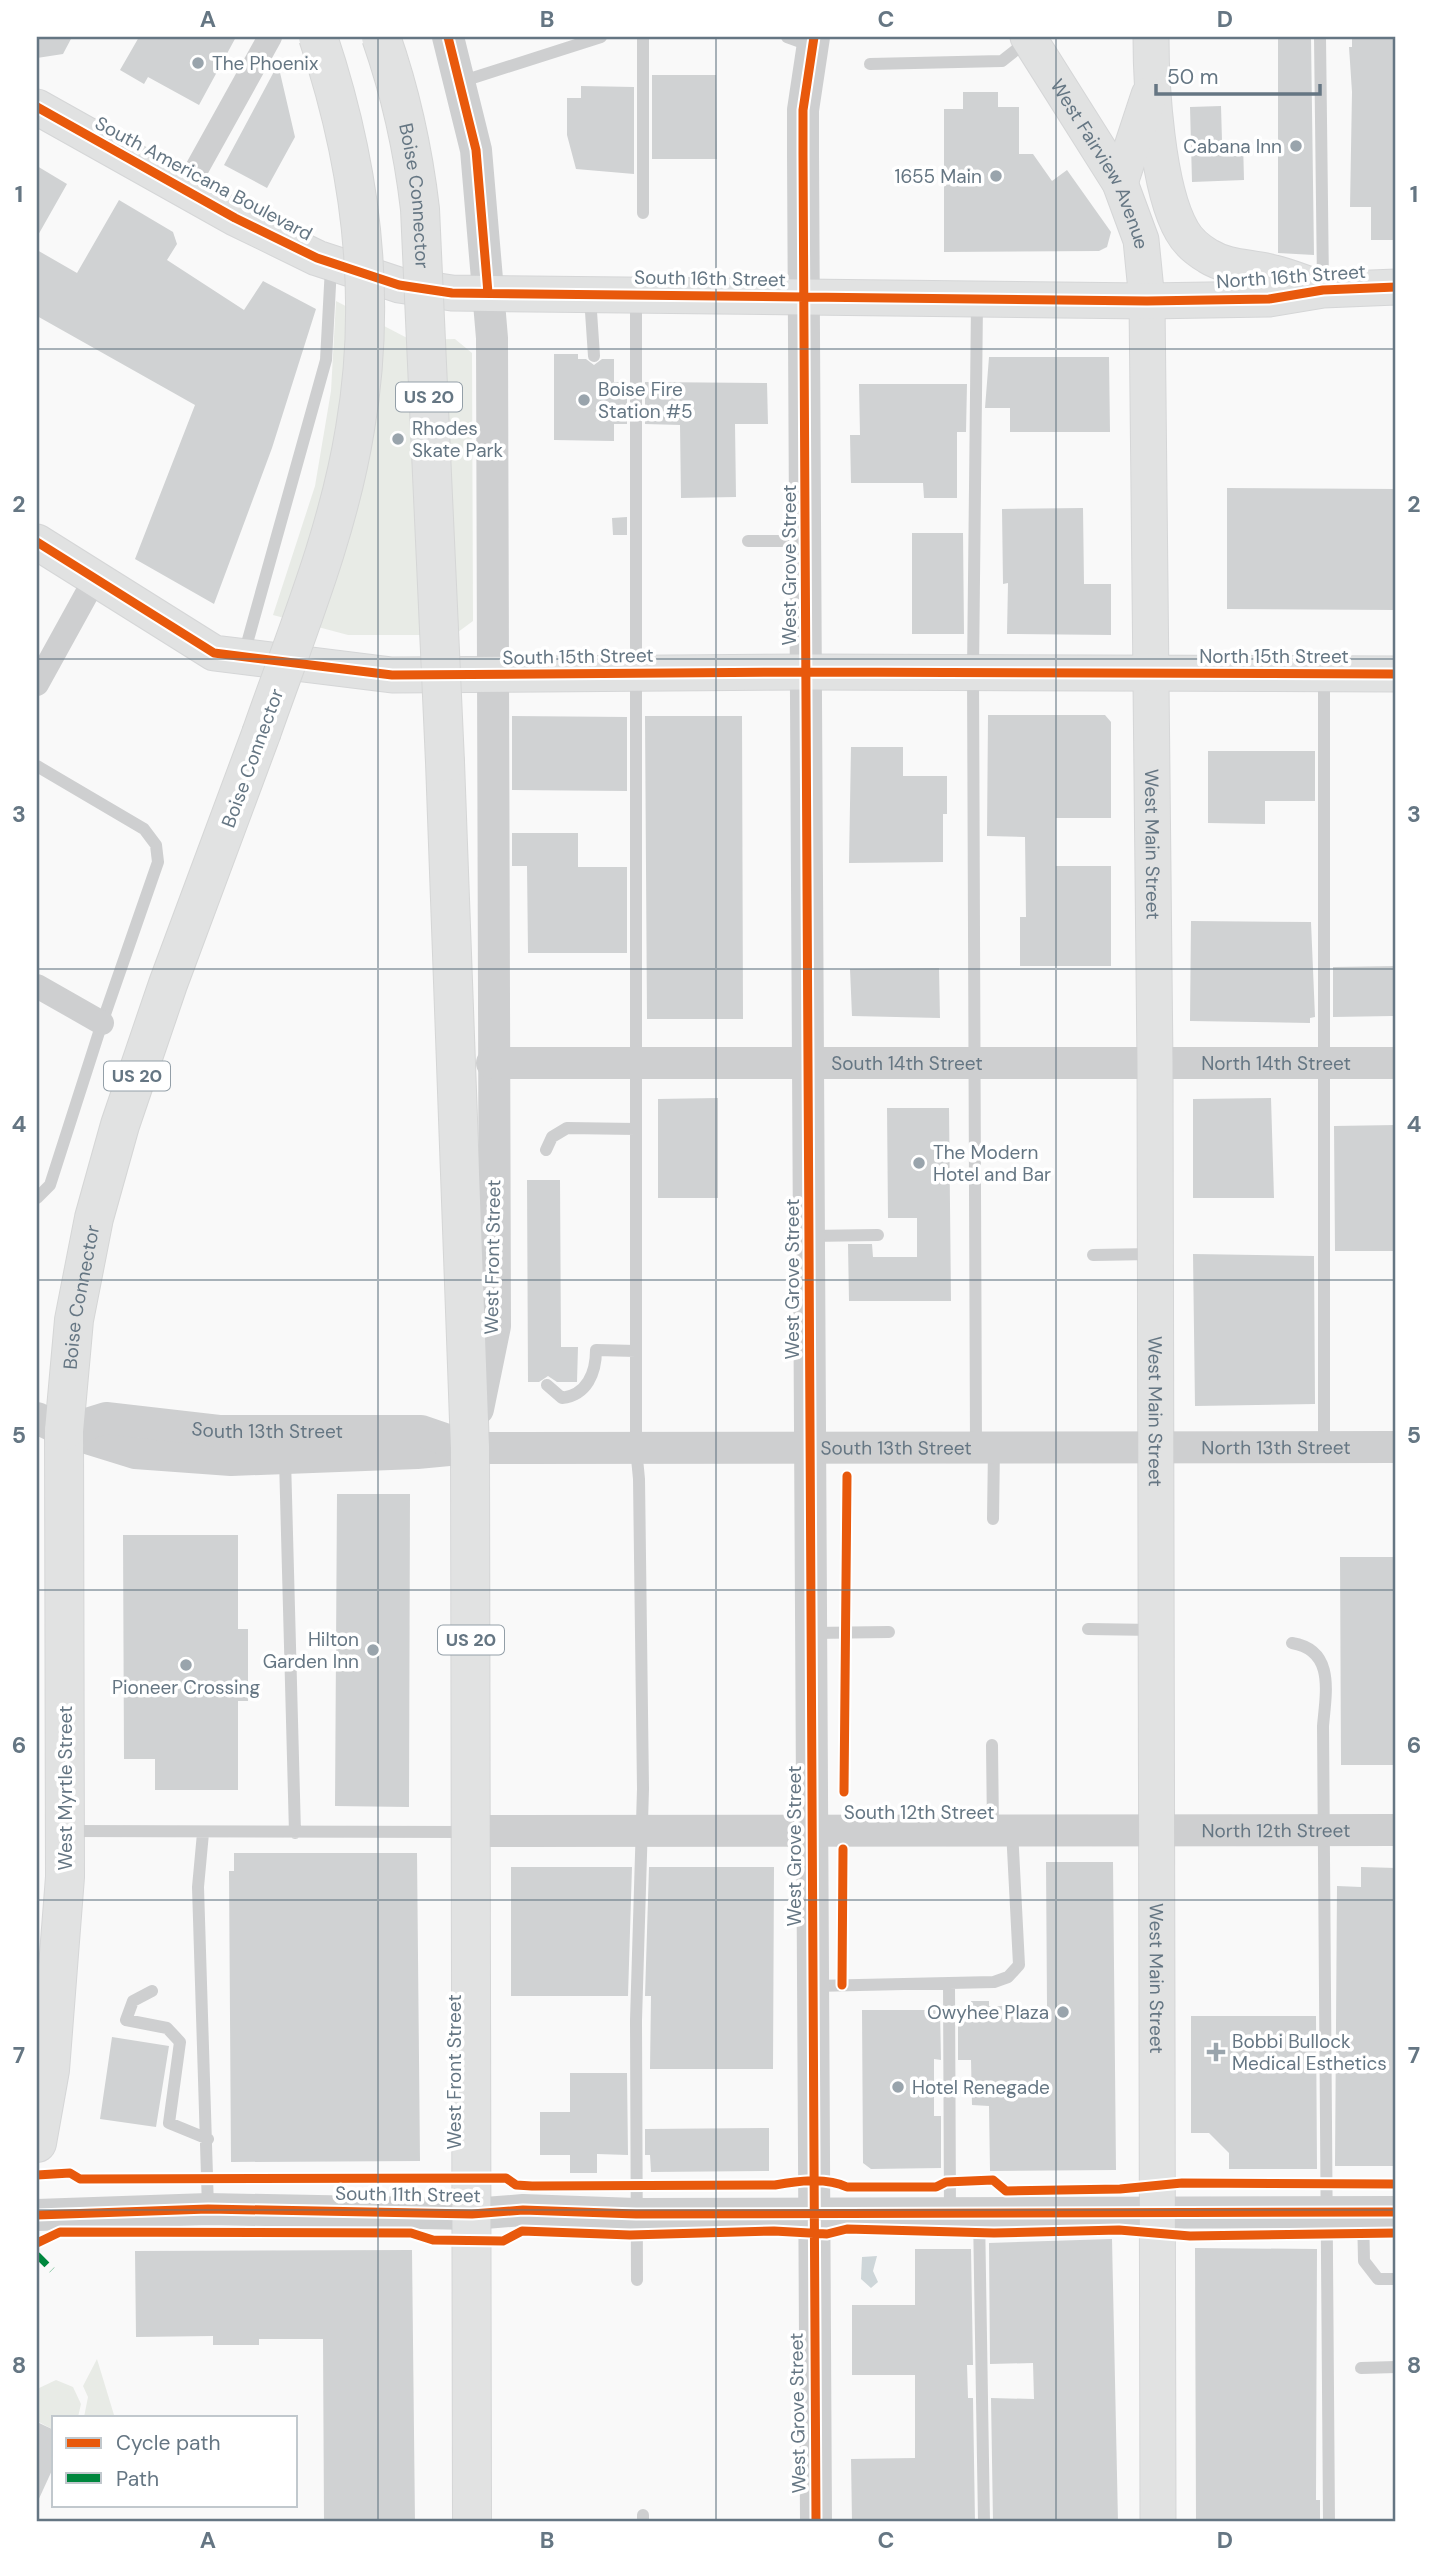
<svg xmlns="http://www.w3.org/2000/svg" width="1433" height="2559" font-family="'DM Sans',sans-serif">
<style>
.green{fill:#e8ebe6}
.water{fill:#ced6d9}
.building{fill:#d0d2d3}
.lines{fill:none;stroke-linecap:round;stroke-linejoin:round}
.secondary-casing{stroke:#d5d6d7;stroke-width:37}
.primary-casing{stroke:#d5d6d7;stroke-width:40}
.motorway-casing{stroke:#d5d6d6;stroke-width:40}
.service{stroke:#cecfd0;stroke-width:12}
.minor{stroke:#cecfd0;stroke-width:24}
.tertiary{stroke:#cecfd0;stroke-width:32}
.secondary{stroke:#e1e2e2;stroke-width:35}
.primary{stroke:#e1e2e2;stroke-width:38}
.motorway{stroke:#e1e2e2;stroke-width:38}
.motorway-bridge-casing{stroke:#d5d6d6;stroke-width:40;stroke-linecap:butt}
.motorway-bridge{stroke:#e1e2e2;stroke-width:38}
.quiet{stroke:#00873e;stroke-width:7;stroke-dasharray:14 7;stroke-linecap:butt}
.cycleway-casing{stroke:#fff;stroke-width:13}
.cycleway{stroke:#e8590c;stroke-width:9}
.grid{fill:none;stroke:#657683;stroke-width:2;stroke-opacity:0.55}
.poi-dot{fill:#99a4ac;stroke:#fff;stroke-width:2.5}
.labels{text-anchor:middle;stroke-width:7;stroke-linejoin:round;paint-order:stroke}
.shield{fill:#fff;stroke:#939fa8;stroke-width:2}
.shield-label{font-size:18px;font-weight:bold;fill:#657683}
.poi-label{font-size:19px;fill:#657683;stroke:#fff;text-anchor:start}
.street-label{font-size:19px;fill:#657683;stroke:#fff}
.neatline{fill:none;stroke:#657683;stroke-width:2.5}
.grid-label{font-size:23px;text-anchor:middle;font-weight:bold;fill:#657683}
</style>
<rect width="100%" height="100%" fill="#f9f9f9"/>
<path class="green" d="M336,301L411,340L455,339L472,353L473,621L454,635H348L273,615L315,486L331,391Z
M97,2359L114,2415L116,2417H84L88,2397L83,2386Z
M56,2380L73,2387L81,2404L78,2417H54V2430L37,2421V2389Z"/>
<path class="water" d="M877,2256L873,2271L878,2282L871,2288L861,2279L862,2257Z"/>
<path class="building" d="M37,37H72L63,54L37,58Z
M139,37H236L199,105L148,77L144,84L120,70Z
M1278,37H1311L1314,255L1278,253Z
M1352,37H1396V240H1371V207H1350L1352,92L1349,47H1352Z
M278,64L295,137L267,188L224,165Z
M652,75H716L717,159H652Z
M581,86L634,87V174L576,169L567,135V98H581Z
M963,92H998V107H1019V154H1033L1052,181L1067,170L1111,232L1107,247L1099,251L944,252V109H963Z
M1221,106L1222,141H1243L1244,180L1192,182L1190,107Z
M37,166L67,184L37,237Z
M119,200L173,232L177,244L167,260L244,310L263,281L316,309L272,448L214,604L135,559L195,405L37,316V250L77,273Z
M554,354H578V359H586L594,365L602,359H614V382H627V424H614V441L554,440Z
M989,357H1109L1110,432H1010V408H985Z
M645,382L767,383L768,424H735L736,497L681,498L680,425L645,424Z
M859,384H967L966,432H957V498H924L923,483H851L850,435H860Z
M1227,488L1396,489V610L1227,609Z
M1083,508L1084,584H1111V635L1007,634L1008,583L1003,584L1002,509Z
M627,517V535H613L612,518Z
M912,533H963L964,634H912Z
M988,715H1105L1111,722V818H1056V866H1111V966H1020V917H1026L1025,837L987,836Z
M512,716L627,717V791L512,790Z
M645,716H742L743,1019H647Z
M851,747H903V776H947V814H943V862L849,863Z
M1208,751H1315V801H1265V824L1208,823Z
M512,833H578V867H627V953H528L527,866H512Z
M1191,921L1311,922L1315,1017L1310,1018V1023L1190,1021Z
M1396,966L1393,1016L1333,1017V967Z
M939,968L940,1018L852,1016L850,969Z
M718,1098V1198H658V1099Z
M1271,1098L1274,1198H1193V1099Z
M887,1108H949L951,1301H849L848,1244H872L873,1257H917V1218H888Z
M1396,1125V1251H1335L1334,1126Z
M527,1180H560L561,1347H578L577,1382H557L548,1376L539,1382H528Z
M1193,1254L1314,1256L1315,1404L1195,1406Z
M337,1494H410L409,1807L335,1806Z
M123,1535H238V1629H248V1701H238V1790H155V1759H124Z
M1340,1557H1396V1765H1341Z
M234,1853H417L420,2161L231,2162L229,1871H234Z
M1046,1862H1113L1116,2170L990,2171L989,2106L972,2105L971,2060H958V2009H971V2001H989V2006H1047Z
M511,1867H632L628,1996H511Z
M649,1867H774L773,2069H650L651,1996H645Z
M1361,1867L1396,1868V2166H1335L1337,1886L1361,1887Z
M862,2010H940L941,2060L934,2059V2116H941V2168L871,2169L863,2163Z
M1191,2016H1316L1317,2169H1229V2153L1209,2133H1191Z
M112,2037L169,2046L156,2127L100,2119Z
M570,2073H627L628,2155L597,2154V2173H570V2155H540V2112H570Z
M769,2128V2171L651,2172L650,2155H645V2129Z
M1112,2239L1118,2522H993L991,2398L1034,2399L1033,2363L990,2364L989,2243Z
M1195,2248L1317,2249L1316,2500H1320V2522H1196Z
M915,2249H971L973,2365H967L968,2398H973L975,2522H852L851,2459L915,2458V2375H852V2305H915Z
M412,2250L415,2522H324L323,2339H259V2345H213V2336L136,2337L135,2251Z
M37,2422L54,2430V2466L37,2503Z"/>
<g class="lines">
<defs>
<g id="secondary">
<path id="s5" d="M1028,37L1120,183L1141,240L1147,301L1155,1064L1158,2522"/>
<path d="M1151,37C1151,86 1157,188 1182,231C1188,242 1198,250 1208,256C1227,268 1250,267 1270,272C1288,276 1305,283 1321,289"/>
<path d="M37,107L235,218L317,258L399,285L452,293L1147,301L1269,299L1323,290L1396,287"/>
<path d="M1120,183L1149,95"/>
<path d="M37,542L214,653L392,675L807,672L1396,674"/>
</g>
<path id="primary" d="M470,1448L472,2522
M37,2143L50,2070L65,1877L64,1431"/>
<g id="motorway">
<path d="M445,762L470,1448"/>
<path id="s6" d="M64,1431L74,1320L94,1218L120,1125L168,984L261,734"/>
</g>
</defs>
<use href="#secondary" class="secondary-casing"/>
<use href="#primary" class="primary-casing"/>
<use href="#motorway" class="motorway-casing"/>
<path class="service" d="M643,37V213
M787,37L812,46
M1320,37L1323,285
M870,64L1002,61L1026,42
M460,82L601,37
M590,297L594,356
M636,298V1448L639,1479L643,1789L636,2020L637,2280
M748,541H806
M244,654L326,360L331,267
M1324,674V1447
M37,766L144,829L156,845L158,862L102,1023L50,1185L37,1198
M546,1150L552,1137L567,1128L636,1129
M809,1236L878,1235
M1093,1255L1152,1254
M547,1385L562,1398C587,1395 596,1373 596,1350L636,1351
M976,1446L973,672L977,302
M285,1459L295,1833
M993,1519L994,1448
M1088,1629L1155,1630
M812,1633L889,1632
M1292,1643C1335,1650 1326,1692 1323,1726L1329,2522
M992,1745L993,1829
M69,1831L467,1832
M203,1833L198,1887L208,2208
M949,1983L950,2214
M814,1986L994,1982L1008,1977L1019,1965L1012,1830
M152,1991L133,2001L126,2020L167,2028L180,2042L169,2123L208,2139
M1363,2212L1364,2261L1378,2279H1396
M979,2214L984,2522
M1361,2368L1396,2367
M643,2522V2515"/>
<path class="minor" d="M185,190L270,37
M37,684L96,577
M37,986L102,1023"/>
<g class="tertiary">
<path d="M448,37L476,150L492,338L495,1326L478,1409"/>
<path d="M814,37L803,110V154L816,2522"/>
<path id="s1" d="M492,1063H1396"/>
<path id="s2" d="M37,1418L64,1431L135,1453L231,1460L417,1453L470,1448L1396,1447"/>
<path id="s3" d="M64,1431L106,1418L219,1431H421L456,1443"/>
<path id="s4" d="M471,1831L1396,1830"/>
<path d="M37,2215L208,2209L472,2214L523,2210L636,2214L1396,2212"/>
</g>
<use href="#secondary" class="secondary"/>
<use href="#primary" class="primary"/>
<use href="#motorway" class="motorway"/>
<defs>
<g id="motorway-bridge">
<path id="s7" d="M381,37C401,94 413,149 420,209L445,762"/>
<path d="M261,734C296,634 338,534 355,429C378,295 361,165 318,37"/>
</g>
</defs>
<use href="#motorway-bridge" class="motorway-bridge-casing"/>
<use href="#motorway-bridge" class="motorway-bridge"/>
<path class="quiet" d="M37,2255L52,2270"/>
<defs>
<path id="cycleway" d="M448,37L476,150L488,293
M814,37L803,110V154L816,2522
M37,107L235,218L317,258L399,285L452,293L1147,301L1269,299L1323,290L1396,287
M37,542L214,653L392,675L807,672L1396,674
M844,1792L847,1476
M842,1985L843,1849
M37,2175L70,2173L80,2179L506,2178L516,2185L532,2186L775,2185C797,2181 826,2177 847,2187H936L946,2182L993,2180L1006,2191L1120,2189L1182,2183L1396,2184
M37,2215L208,2209L472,2214L523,2210L636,2214L1396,2212
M37,2243L60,2232L411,2233L433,2240L503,2241L522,2231L630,2235L774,2231L827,2234L847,2229L994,2233L1119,2230L1190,2236L1396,2233"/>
</defs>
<use href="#cycleway" class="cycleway-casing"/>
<use href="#cycleway" class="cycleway"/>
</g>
<path class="grid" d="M378,37V2522M716,37V2522M1056,37V2522M37,349H1396M37,659H1396M37,969H1396M37,1280H1396M37,1590H1396M37,1900H1396M37,2210H1396"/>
<g class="poi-dot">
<circle cx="198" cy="63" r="7"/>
<circle cx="1296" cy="146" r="7"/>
<circle cx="996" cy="176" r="7"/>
<circle cx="584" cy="400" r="7"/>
<circle cx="398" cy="439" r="7"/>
<circle cx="919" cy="1163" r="7"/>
<circle cx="373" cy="1650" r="7"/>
<circle cx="186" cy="1665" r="7"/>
<circle cx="1063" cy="2012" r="7"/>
<path d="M1212.5 2041.5h7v7h7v7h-7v7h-7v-7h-7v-7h7z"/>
<circle cx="898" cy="2087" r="7"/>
</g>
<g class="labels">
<g class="shield">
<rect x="396" y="382.5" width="66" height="29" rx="5"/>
<rect x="104" y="1061.5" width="66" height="29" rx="5"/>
<rect x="438" y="1625.5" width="66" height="29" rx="5"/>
</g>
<g class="shield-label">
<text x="429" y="403">US 20</text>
<text x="137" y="1082">US 20</text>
<text x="471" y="1646">US 20</text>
</g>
<g class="poi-label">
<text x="212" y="70">The Phoenix</text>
<text x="1282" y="153" text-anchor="end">Cabana Inn</text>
<text x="982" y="183" text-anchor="end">1655 Main</text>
<text x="598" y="396">Boise Fire<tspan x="598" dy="22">Station #5</tspan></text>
<text x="412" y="435">Rhodes<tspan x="412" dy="22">Skate Park</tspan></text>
<text x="933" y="1159">The Modern<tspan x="933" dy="22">Hotel and Bar</tspan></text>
<text x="359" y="1646" text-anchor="end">Hilton<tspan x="359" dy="22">Garden Inn</tspan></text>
<text x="186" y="1694" text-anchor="middle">Pioneer Crossing</text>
<text x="1049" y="2019" text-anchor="end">Owyhee Plaza</text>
<text x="1232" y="2048">Bobbi Bullock<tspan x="1232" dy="22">Medical Esthetics</tspan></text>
<text x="912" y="2094">Hotel Renegade</text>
</g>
<g class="street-label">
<text dy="7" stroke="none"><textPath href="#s5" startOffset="147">West Fairview Avenue</textPath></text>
<text transform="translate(204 178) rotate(28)" y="7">South Americana Boulevard</text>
<text dy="7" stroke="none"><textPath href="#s7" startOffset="163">Boise Connector</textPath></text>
<text transform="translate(1291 276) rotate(-4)" y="7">North 16th Street</text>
<text transform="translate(710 278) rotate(1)" y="7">South 16th Street</text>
<text transform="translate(789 565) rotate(-90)" y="7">West Grove Street</text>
<text transform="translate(578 656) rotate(-1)" y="7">South 15th Street</text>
<text x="1274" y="663">North 15th Street</text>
<text transform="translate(252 758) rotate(-70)" y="7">Boise Connector</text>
<text dy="7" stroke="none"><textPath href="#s5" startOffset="838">West Main Street</textPath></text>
<text dy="7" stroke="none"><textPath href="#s1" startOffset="415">South 14th Street</textPath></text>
<text dy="7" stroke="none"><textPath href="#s1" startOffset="784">North 14th Street</textPath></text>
<text transform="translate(492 1257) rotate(-89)" y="7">West Front Street</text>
<text transform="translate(792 1279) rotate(-90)" y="7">West Grove Street</text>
<text dy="7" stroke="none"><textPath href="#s6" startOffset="135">Boise Connector</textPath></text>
<text dy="7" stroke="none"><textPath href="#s5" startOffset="1405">West Main Street</textPath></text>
<text dy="7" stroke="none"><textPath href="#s3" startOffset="206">South 13th Street</textPath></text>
<text dy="7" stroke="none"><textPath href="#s2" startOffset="1246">North 13th Street</textPath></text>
<text dy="7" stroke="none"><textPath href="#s2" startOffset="866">South 13th Street</textPath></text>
<text transform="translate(65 1788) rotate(-90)" y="7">West Myrtle Street</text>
<text x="919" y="1819">South 12th Street</text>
<text dy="7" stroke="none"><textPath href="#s4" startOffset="805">North 12th Street</textPath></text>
<text transform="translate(794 1846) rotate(-90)" y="7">West Grove Street</text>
<text dy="7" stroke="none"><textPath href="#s5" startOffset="1972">West Main Street</textPath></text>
<text transform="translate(454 2072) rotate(-90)" y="7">West Front Street</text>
<text transform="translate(408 2194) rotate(1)" y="7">South 11th Street</text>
<text transform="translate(797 2413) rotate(-91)" y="7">West Grove Street</text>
</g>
</g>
<rect width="1433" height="2559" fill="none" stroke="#ffffff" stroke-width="77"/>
<rect x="52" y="2416" width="245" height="91" fill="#ffffff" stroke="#c1c8cd" stroke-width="2"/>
<rect x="66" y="2438" width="35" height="10" fill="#e8590c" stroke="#c1c8cd" stroke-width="2"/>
<text x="116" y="2450" font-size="21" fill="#657683">Cycle path</text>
<rect x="66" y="2473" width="35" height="10" fill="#00873e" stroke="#c1c8cd" stroke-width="2"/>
<text x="116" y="2486" font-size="21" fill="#657683">Path</text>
<path d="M1156 84v10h164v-10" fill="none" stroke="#657683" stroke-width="3.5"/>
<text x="1167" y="84" font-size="21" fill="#657683" stroke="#ffffff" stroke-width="5" paint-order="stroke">50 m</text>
<rect x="38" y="38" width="1356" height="2482" class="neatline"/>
<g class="grid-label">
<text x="208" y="27">A</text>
<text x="547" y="27">B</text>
<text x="886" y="27">C</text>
<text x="1225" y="27">D</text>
<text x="19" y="202">1</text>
<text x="1414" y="202">1</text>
<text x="19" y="512">2</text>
<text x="1414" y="512">2</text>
<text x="19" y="822">3</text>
<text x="1414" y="822">3</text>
<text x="19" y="1132">4</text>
<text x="1414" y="1132">4</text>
<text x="19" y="1443">5</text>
<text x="1414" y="1443">5</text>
<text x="19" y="1753">6</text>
<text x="1414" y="1753">6</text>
<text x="19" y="2063">7</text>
<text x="1414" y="2063">7</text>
<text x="19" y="2373">8</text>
<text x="1414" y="2373">8</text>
<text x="208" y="2548">A</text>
<text x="547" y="2548">B</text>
<text x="886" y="2548">C</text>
<text x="1225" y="2548">D</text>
</g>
</svg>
